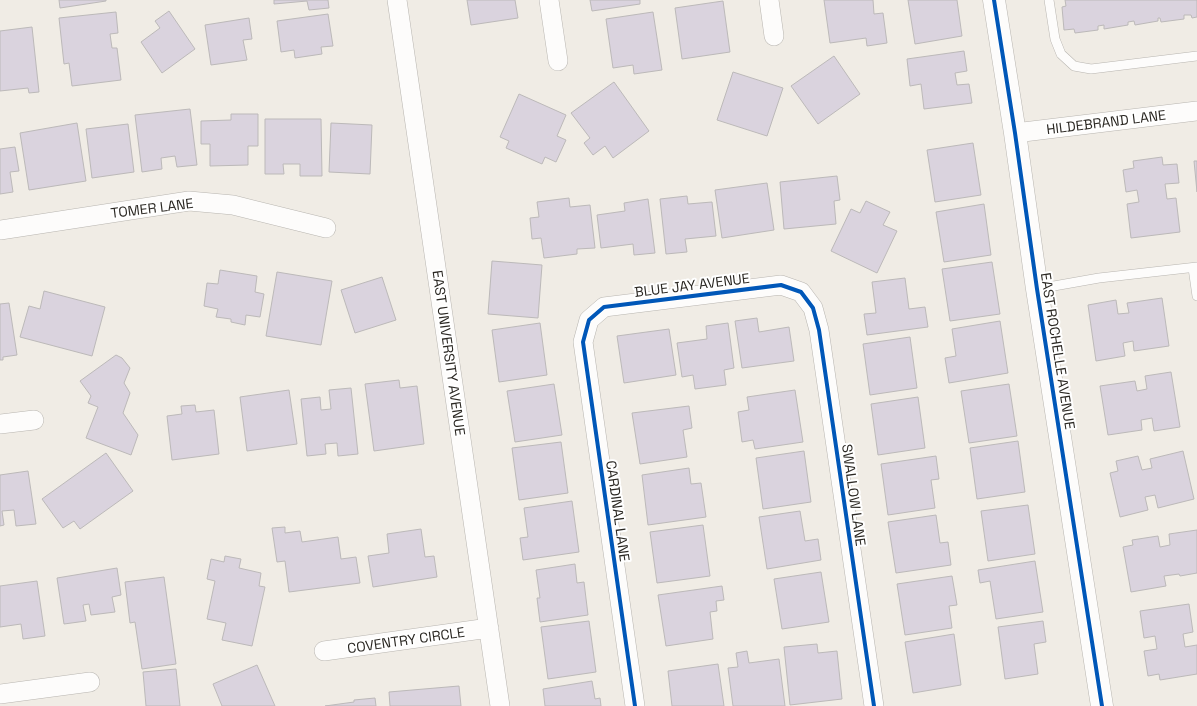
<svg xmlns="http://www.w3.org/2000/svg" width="1197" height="706" font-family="'Space Grotesk',sans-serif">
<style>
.building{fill:#dad3de;stroke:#bcb9b9}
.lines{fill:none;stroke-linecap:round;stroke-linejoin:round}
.lane-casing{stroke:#b8b5b0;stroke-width:10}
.street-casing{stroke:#b8b5b0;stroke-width:20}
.secondary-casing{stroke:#b8b5b0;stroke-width:23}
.lane{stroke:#fdfcfb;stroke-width:9}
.street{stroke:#fdfcfb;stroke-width:19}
.secondary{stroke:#fdfcfb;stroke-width:22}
.cycleway-casing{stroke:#fff;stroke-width:6}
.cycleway{stroke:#0057b8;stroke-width:4}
.labels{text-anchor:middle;stroke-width:4;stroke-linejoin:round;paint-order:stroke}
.street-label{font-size:14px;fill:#2a2722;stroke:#fff}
</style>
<rect width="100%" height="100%" fill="#f0ece5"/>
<path class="building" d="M59,0H106V1L60,8Z
M274,0H328L329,8L309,10L307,1L274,4Z
M467,0H515L518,18L471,25Z
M590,0H640V4L592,11Z
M824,0H873L874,14L883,13L887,43L867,46L866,38L830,43Z
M908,0H957L962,36L915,44Z
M1065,0H1197V17L1192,18L1191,15H1184V19L1161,22L1160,18H1158V21L1135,25L1134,21L1128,22V25L1104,29V25L1098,26V30L1075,33L1074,29L1064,30L1062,7L1066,6Z
M723,1L730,52L682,59L675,8Z
M169,11L195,49L162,73L141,42L160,28L155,21Z
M116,12L118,33L110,34L112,48H117L121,80L72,86L69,63L64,64L59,18Z
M653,12L662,70L634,74L633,65L613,68L606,19Z
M328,14L333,46L321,47L322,54L295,58L294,50L281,52L277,21Z
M249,18L252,39L243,40L247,60L211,65L205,25Z
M32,27L39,92L29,93L28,88L0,91V31Z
M964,51L967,71L955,73L957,85L969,84L972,103L924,109L921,84L910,86L907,59Z
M834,56L860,94L818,124L791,86Z
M733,72L783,88L767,136L717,120Z
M614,82L649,131L613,158L605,146L593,155L584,143L590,138L571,113Z
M519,94L566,115L557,136L566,140L556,162L545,157L542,164L506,148L509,141L500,137Z
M190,109L197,165L177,167L175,156L161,158L162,169L142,172L135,115Z
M231,114H258V146H248V165L210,166V144H201V121L231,120Z
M265,119H321L322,176H300V164H283L284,174H265Z
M77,123L86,181L29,190L20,133Z
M331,123L372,125L370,174L329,172Z
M128,124L134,172L92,178L86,129Z
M973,143L981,195L935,202L927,150Z
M15,147L19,171L10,172L13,192L0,194V149Z
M1162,157L1163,165L1177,164L1179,183L1165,184L1167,199L1176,198L1180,232L1131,238L1127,204L1139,202L1137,190L1126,192L1123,170L1134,168L1133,161Z
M1194,161H1197V192Z
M837,176L840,200L834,201L836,224L784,229L780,182Z
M767,183L774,230L722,238L715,190Z
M687,196L688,204L712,202L716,236L685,239L687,252L666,254L660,199Z
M569,198L570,207L590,205L595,248L577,249V254L544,258L541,238L532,239L530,218L539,217L537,202Z
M648,199L655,253L634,255L633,244L601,248L597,215L625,211L624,203Z
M866,201L890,212L883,225L897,231L877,273L831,251L851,209L860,213Z
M984,204L991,255L944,262L936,212Z
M492,261L542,265L538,318L488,314Z
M992,262L1000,314L950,321L942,269Z
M220,270L257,276L255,292L264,294L260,317L246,315L245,325L231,322V319L216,317L218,309L204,306L207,283L218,284Z
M277,272L332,281L321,345L266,336Z
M382,277L396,320L355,333L341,290Z
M905,278L909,309L925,307L928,327L867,335L864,314L876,313L872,282Z
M44,291L105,307L92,356L20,337L29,306L40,309Z
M1162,298L1169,346L1134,351L1133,341L1123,343L1125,356L1096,361L1088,305L1116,300L1118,314L1129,313L1127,303Z
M9,303L17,355L3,357V360H0V304Z
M757,318L759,332L789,327L794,361L742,368L735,321Z
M1000,321L1008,373L949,383L945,358L956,356L952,329Z
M540,323L547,375L499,382L492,330Z
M728,323L734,368L724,370L726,385L695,389L693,375L682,377L677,343L707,339L706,326Z
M669,329L676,375L624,383L617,336Z
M910,337L917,388L870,395L863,344Z
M116,355L122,358L130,368L124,383L130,393L123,413L138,435L131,455L86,438L98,407L88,403L91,396L80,381Z
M1171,372L1180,427L1154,431L1152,418L1141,420L1142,430L1108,435L1100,386L1135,381L1137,391L1147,389L1145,376Z
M399,380L400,388L417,386L424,444L374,451L365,384Z
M554,384L562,435L515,442L507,391Z
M1009,384L1017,436L969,443L961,391Z
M351,388L358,454L338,456L337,443L325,444L326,454L307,456L301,399L320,397L321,410L331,409L329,390Z
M289,390L297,444L247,451L240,397Z
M795,390L803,442L755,449L753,440L742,442L738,412L749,410L747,397Z
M918,397L925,448L878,455L871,404Z
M195,405L196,412L214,410L219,454L172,460L167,416L182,414L181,406Z
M689,406L692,428L683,430L687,457L640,464L632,413Z
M1018,441L1025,492L977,499L970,448Z
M561,442L568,493L519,500L512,448Z
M804,451L811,502L763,509L756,458Z
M1183,451L1194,499L1158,508L1155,495L1145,497L1148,510L1120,517L1110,473L1118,471L1116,461L1138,456L1142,470L1152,468L1150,459Z
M106,453L133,491L80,529L74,521L63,528L42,499Z
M936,456L939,479L931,480L935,508L888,515L881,464Z
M689,468L691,484L701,483L706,517L648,525L642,475Z
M28,471L36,524L16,526L14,510L2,511L4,525L0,526V475Z
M572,501L579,552L523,560L520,538L528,537L524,508Z
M1028,505L1035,554L988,561L981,511Z
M800,511L805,541L818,539L821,560L767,569L759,517Z
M936,515L940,543L948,542L951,565L896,573L888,522Z
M703,525L710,576L657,583L650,532Z
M285,527V533L300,531L302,542L338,537L341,559L356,557L360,583L289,592L285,561L277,562L272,528Z
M421,529L425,557L434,556L437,577L373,587L368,556L389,553L387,534Z
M1197,530V573L1180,576L1179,574L1164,576L1166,586L1131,592L1123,547L1133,545L1132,540L1158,536L1160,547L1170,545L1169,534Z
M225,556L241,559L239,568L261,573L259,586L265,587L252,646L222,640L226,623L207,619L215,581L207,579L211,559L224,562Z
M1035,561L1043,612L996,619L990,581L980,583L978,570Z
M575,564L577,583L584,582L588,615L540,622L537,598H540L536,570Z
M117,568L121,595L112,597L115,612L91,615L89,604L83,605L86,621L64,624L57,578Z
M821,572L829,622L782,629L774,579Z
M952,576L957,605L949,606L952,628L905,635L897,584Z
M164,577L176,664L142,669L135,622L130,623L125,582Z
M37,581L45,636L23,639L21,624L0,627V586Z
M722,586L724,600L716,601L717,611L710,612L713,639L666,646L658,595Z
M1189,604L1193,632L1183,634L1185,647L1197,645V674L1160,680L1159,674L1148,676L1144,651L1157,649L1155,636L1144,638L1140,611Z
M589,621L596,672L548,679L541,627Z
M1043,621L1046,642L1034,644L1038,674L1005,679L998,627Z
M954,634L961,685L913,693L905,642Z
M817,644L818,653L837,651L842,699L790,705L784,647Z
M747,651L749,663L779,659L785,706H733L728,668L738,667L736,653Z
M718,664L724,706H672L668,671Z
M257,665L275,706H222L213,684Z
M176,669L180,706H146L143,672Z
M592,681L595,699L600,698L601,706H545L543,689Z
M459,686L461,706H390L389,692Z
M375,698L376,706H325L354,702V700Z"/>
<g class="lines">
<defs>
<path id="lane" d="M1049,0L1055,39L1061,54L1074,66L1091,69L1197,56
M1193,268L1197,296
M1037,289L1099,278L1197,267"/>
<path id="street" d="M397,0L500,706
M549,0L558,61
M769,0L774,36
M1015,133L1197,111
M0,230L189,201L233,205L326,228
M0,424L34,420
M324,651L489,628
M0,694L90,682
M635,706L583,342L589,320L604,307L781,285L801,292L813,308L819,330L874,706"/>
<path id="secondary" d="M994,0L1015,133L1037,289L1102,706"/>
</defs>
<use href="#lane" class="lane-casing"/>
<use href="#street" class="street-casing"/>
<use href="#secondary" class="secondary-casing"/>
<use href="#lane" class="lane"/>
<use href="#street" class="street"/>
<use href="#secondary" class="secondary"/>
<defs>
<path id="cycleway" d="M994,0L1015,133L1037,289L1102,706
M635,706L583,342L589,320L604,307L781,285L801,292L813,308L819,330L874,706"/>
</defs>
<use href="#cycleway" class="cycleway-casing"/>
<use href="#cycleway" class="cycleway"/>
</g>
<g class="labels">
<g class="street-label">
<text transform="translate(1106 122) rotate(-7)" y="5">HILDEBRAND LANE</text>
<text transform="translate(152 208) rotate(-7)" y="5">TOMER LANE</text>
<text transform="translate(692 285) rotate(-7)" y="5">BLUE JAY AVENUE</text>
<text transform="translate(1058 351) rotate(81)" y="5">EAST ROCHELLE AVENUE</text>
<text transform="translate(449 353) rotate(82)" y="5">EAST UNIVERSITY AVENUE</text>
<text transform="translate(854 495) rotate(82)" y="5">SWALLOW LANE</text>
<text transform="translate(618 511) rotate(82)" y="5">CARDINAL LANE</text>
<text transform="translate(406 640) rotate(-8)" y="5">COVENTRY CIRCLE</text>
</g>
</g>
</svg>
